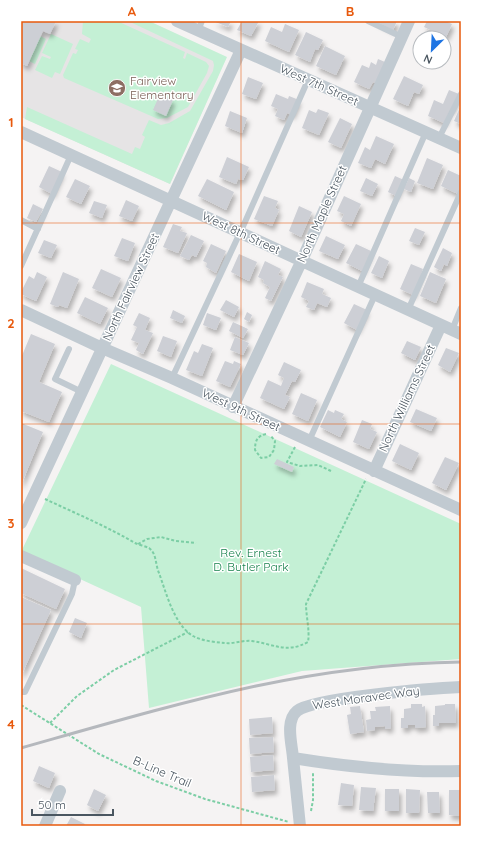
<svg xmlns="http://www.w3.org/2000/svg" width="482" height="847" font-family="Quicksand,sans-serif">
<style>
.education{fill:#e6e4e5}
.green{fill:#c4f0d5}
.building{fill:#cdcfd5;filter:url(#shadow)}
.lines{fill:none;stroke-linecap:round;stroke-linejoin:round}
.path{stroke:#7ccea5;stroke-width:2;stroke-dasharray:3 2;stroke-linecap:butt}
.service{stroke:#c1cad1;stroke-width:6}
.minor{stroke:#c1cad1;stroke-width:12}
.rail{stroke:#b5b8bd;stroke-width:3}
.grid{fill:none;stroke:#e8590c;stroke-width:1;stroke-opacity:0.55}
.labels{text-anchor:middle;stroke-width:3;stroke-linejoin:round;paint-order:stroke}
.education-label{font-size:12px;fill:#785e54;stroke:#fff;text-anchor:start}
.street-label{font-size:12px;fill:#4a5660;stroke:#fff}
.park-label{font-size:12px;fill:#1a834e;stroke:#fff}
.neatline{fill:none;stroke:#e8590c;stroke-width:1.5}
.grid-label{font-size:13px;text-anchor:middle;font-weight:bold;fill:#e8590c}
</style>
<defs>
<filter id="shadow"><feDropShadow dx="2.5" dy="4.5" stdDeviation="2" flood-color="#0004"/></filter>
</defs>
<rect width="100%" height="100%" fill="#f5f3f3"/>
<path class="education" d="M21,21H146L226,58L170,184L21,117Z"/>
<path class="green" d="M83,21H117L185,52L183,58L185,59L187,53L206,62L209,66L207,73L188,107L167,118L158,119L64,78L63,75L73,53L76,54L78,50L75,49L80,39L89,43L91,39L82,34Z
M128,21H149L227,57L170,184L25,119L27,107L132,154L135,147L140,149L145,137L142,135L149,120L161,125L169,123L190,111L213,71L214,65L213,61Z
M51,34L73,44L60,74L55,72L52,78L35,70L42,56L50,59L51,57L42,53Z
M40,36L46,39L35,64L29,61Z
M111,364L461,524V659L302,671L149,708L141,607L21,552Z"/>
<path class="building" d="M21,21H56L50,34L43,31L27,66L21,63Z
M213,21H231L228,27Z
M242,21H259L251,36L237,30Z
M375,21H397L393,30Z
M427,21H445L452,24L446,37L424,27Z
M285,24L299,30L289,52L265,41L271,27L282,32Z
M306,32L323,40L318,50L315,49L310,62L295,55Z
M325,46L345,56L336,75L316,66Z
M378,59L385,62L375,83L373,82L369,89L354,82L362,65L369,68L371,62L376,65Z
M404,76L423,85L419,94L414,92L408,106L393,99Z
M248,77L263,83L256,99L242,94Z
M449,90L459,94L452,110L450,109L444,123L428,116L434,100L443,104Z
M160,94L173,100L166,116L153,110Z
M276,94L288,99L289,96L299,100L292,115L287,113L284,120L275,116L278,109L271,106Z
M461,105V124L454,121Z
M318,109L329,113L319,135L302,128L309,110L316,113Z
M230,111L247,118L242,133L225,126Z
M340,118L352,124L341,148L328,142Z
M376,136L394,144L385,164L375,159L371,168L358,163L365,147L370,150Z
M227,157L249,167L243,180L238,179L236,184L219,177Z
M427,158L443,165L433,189L417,183Z
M49,166L62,172L52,194L39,187Z
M448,170L461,176V187L458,194L441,186Z
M395,176L404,180L396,196L388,192Z
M366,178L378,184L372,196L360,191Z
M409,178L415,181L411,192L404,189Z
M75,179L90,186L81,204L66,197Z
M207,179L234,192L226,210L198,196Z
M264,196L278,201L275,208L279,210L272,226L254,219Z
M344,196L361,204L351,226L341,221L344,214L337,211Z
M126,200L139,206L132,221L119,216Z
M94,201L107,205L102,218L89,213Z
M33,204L43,209L36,222L27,218Z
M299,206L312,212L301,237L289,231Z
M173,224L182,227L180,231L187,233L178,253L163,247Z
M415,228L425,232L419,245L409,241Z
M191,235L204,241L196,257L192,255L189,260L180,256Z
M326,236L345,245L338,259L319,251Z
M122,238L135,243L128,261L114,256Z
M44,240L57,245L51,258L38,253Z
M211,244L226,251L216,273L206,267L207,263L203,261Z
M356,244L371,251L362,271L346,263Z
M443,248L452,253L447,266L444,264L441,271L434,267Z
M239,254L257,262L249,281L231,272Z
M379,256L389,261L382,278L371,273Z
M265,261L281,269L278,275L283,277L271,301L265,298L270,287L263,283L264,280L258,277Z
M411,264L423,269L413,295L400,289Z
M101,269L121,278L112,297L92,288Z
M37,272L47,277L36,301L21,294V292L29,276L34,279Z
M63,272L79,279L67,308L59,305L58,307L50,304Z
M430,272L446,279L436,303L420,296Z
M307,282L324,289L322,294L331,298L327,307L317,303L314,310L306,307L309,301L301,297Z
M85,297L108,308L100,324L77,313Z
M226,300L239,307L234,317L220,310Z
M354,304L367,310L357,330L344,323Z
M173,310L185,316L182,323L170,318Z
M247,312L252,315L249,322L244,319Z
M139,313L150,318L145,330L153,333L143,354L136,350L139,343L131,340L137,327L133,325Z
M207,313L221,318L216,330L203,325Z
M233,322L248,329L243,338L229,331Z
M31,334L55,344L39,382L62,392L49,422L21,411V358Z
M163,336L177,341L171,357L157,351Z
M235,337L249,343L243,355L230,350Z
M407,341L421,347L415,360L401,353Z
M202,344L213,348L202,376L186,370L194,351L198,353Z
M446,348L459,353L450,372L438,365Z
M225,361L233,364L234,361L241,364L230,387L216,381Z
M284,362L301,370L295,382L292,381L285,395L290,397L284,409L260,398L268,380L281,386L284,378L278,375Z
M301,393L317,400L308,421L292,414Z
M416,409L437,418L431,431L410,422Z
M328,410L334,413L335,410L344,414L341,419L347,422L340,437L320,427Z
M362,420L372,424L370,429L377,432L369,449L353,442Z
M21,423L43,432L21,485Z
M400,444L419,453L411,470L392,461Z
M445,457L459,463L446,490L432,483Z
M277,459L294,467L292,472L274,464Z
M21,568L65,589L56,609L21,593Z
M21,597L51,610L21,676Z
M75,618L87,623L81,638L69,632Z
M411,704H422V707L425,706L426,727L415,728V725H408V728H401V718H404V709L411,708Z
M445,704H455L456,723H439V726H433V715H435V706L445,705Z
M360,706L364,732L350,734L347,715L351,714L350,707Z
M390,706L391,728L385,729V726L375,727V730L367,731L366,720L371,719L370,711H376L375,707Z
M272,717L273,733L250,735L249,719Z
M273,737L274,752L250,754L249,738Z
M273,755L274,770L251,772L250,757Z
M39,766L55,773L49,788L33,781Z
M274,775L275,790L252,792L251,777Z
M341,783L354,785L352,806L338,805Z
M361,787L376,788L373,811L359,810Z
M94,789L106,795L98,811L87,805Z
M385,789H399V811H385Z
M406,789L420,790L419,813H406Z
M449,790H461V816L449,815Z
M427,792H439L440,813H428Z
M71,817L85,824L84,826H66Z"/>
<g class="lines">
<path class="path" d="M266,434C257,436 255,441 255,450L261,458L269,457L274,450L275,441L271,436
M295,447L287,462L300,466L318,465L331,471
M45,499C75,513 106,526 135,543C139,545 145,546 149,548C157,554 155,564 159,573C166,592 174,625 193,636C202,641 215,642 225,643C234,644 243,640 252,641C274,644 286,654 308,642C310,631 306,616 306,604L366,479
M138,544L147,539L161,537L176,541L196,543
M21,705L99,754L156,781L205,799L289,822
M50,723L77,696L114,670L188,632
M311,811L313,800V772"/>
<path class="service" d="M368,21L402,37
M198,31L202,21
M439,138L461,94
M21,220L38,229
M21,266L71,155
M358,287L426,132
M408,310L461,192
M452,330L461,308
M69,349L55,379L82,392
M172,378L245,222L308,80
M309,441L375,295
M21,692H25L72,594L75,580"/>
<path class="minor" d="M177,21L461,148
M21,132L461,334
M21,310L102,348L172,378L461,510
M233,407L302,260L409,21
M374,471L441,325
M21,523L241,50
M21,556L75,580
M293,758C292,744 285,721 297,711C312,698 436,688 461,687
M45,826L60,791
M300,826L293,758C348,767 404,773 461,771"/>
<path class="rail" d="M21,748C99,726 177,703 256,686C323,672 392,663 461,662"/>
</g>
<path class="grid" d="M241,21V826M21,223H461M21,424H461M21,624H461"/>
<defs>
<symbol id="school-disc" viewBox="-11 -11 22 22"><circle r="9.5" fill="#8d6e63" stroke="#fff"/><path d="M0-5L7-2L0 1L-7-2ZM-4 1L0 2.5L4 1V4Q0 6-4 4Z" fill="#fff"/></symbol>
</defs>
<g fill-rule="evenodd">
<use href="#school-disc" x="107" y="78" width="20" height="20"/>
</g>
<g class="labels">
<g class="education-label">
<text x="130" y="85">Fairview<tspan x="130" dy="14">Elementary</tspan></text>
</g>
<g class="street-label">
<text transform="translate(319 85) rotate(24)" y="4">West 7th Street</text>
<text transform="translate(322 214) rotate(-66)" y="4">North Maple Street</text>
<text transform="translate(241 233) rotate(25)" y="4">West 8th Street</text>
<text transform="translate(131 287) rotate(-65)" y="4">North Fairview Street</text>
<text transform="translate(407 398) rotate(-65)" y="4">North Williams Street</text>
<text transform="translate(241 410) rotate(25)" y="4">West 9th Street</text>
<text transform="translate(366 698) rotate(-8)" y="4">West Moravec Way</text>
<text transform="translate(162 772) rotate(23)" y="4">B-Line Trail</text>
</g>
<g class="park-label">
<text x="251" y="557">Rev. Ernest<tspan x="251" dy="14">D. Butler Park</tspan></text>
</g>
</g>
<rect width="482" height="847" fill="none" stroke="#ffffff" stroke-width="44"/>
<g transform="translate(432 50) rotate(204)"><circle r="19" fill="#ffffff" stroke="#b7bbbf"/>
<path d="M0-3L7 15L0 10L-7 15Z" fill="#1f75e3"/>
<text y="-6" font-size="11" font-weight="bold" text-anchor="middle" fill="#4a5660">N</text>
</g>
<path d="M32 809v6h81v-6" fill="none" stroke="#4a5660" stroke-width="2"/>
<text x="38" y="809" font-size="12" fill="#4a5660" stroke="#ffffff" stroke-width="3" paint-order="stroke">50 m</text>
<rect x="22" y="22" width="438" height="803" class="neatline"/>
<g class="grid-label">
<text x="132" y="16">A</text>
<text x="350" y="16">B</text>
<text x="11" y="127">1</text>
<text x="11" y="328">2</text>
<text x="11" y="528">3</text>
<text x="11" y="729">4</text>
</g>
</svg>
